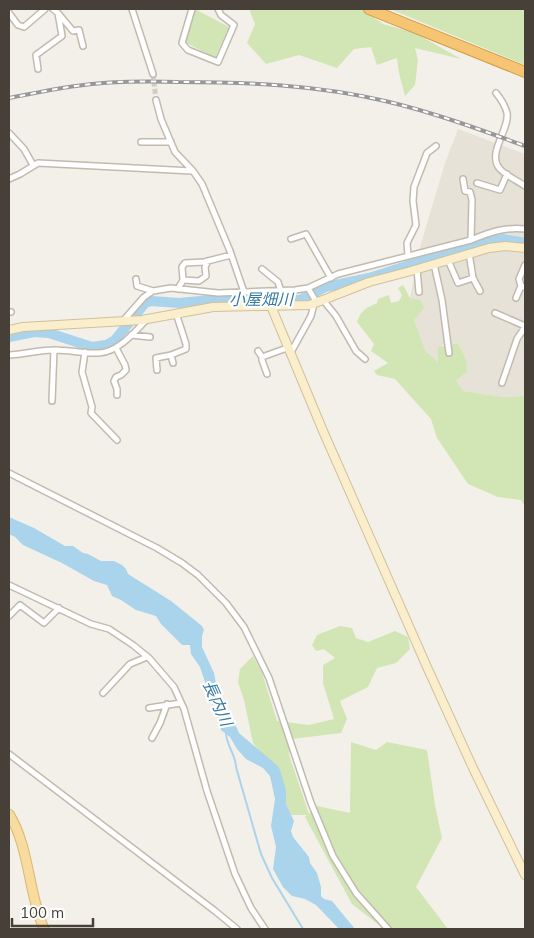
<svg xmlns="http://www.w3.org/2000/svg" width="534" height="938" font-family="Mulish,'Noto Sans JP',sans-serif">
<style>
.residential{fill:#e7e2d8}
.green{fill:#d1e5b5}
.water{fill:#aad3ec}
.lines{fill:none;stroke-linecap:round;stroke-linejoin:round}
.stream{stroke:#aad3ec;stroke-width:2}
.river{stroke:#aad3ec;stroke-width:10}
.street-tunnel{stroke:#d1cdc6;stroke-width:5;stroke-dasharray:5 2.5;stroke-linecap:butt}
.street-casing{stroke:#c2baaf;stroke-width:8}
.secondary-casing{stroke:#d0c19b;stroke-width:10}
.primary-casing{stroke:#dcb76e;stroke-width:11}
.highway-casing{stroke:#d49943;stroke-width:12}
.street{stroke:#fff;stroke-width:5}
.secondary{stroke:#fbeecc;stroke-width:8}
.primary{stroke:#f8db9e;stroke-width:9}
.highway{stroke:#f5c573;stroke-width:10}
.rail-casing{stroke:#979797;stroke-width:4}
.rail{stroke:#fff;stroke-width:2;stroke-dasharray:5.5;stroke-linecap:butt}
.labels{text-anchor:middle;stroke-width:4.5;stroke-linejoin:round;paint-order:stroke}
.water-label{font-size:16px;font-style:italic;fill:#357aa4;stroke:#fff}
</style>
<rect width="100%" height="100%" fill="#f3f0e9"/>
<path class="residential" d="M458,129L525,154V396L503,397L463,391L456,380L466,359L458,343L442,345L438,362L424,349L414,320L410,298L420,247L445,163Z"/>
<path class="green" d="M195,9L229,27L215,58L185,42Z
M249,9H362L383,24L415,33L461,59L415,48L418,60L415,85L405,96L399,73L397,58L377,65L371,47L354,49L337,68L299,55L266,64L247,43L255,24Z
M390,9H525V65Z
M403,285L410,298L420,300L424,308L414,320L425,350L438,362V347L458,343L466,359L467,372L456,380L463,391L503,397L525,396V507L521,500L498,497L468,484L437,438L431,419L395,379L377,375L374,371L388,363L371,351L374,344L357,322C361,310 366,308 377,303L378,299L389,295L391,303L399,301L402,295L398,288Z
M340,626L352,628L356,638L368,642L395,631L408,637L410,649L396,663L377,668L368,687L340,701L347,719L341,733L292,739L289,755L309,814L317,806L350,813L351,742L376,750L387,742L427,750L435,805L442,838L416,887L448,929H384L352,904L305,817L307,815H291L286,804L279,767L261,753L253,743L244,700L238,682L240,669L253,656L262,673L277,721L309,725L334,719L323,683V665L335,658L324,649L316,651L312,645L317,635Z"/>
<path class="water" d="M9,517L34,528L65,546H73L83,553L88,554L101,561H114L122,565L126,569L128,574L171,601L202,626L204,630L202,636V647L214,673L217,689L224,701L225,709L235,724L239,733L279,767L286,790V804L294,821L291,831L293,837L309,857L310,863L317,873L321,887V896L324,899L332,901L355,929H339L316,905L305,899L292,896L283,887L273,869L276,847L271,826L275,799L270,776L263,768L246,759L237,749L230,737L221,730L200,667L191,654L190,645H182L161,624L156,616L136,610L121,600L112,596L107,585L94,581L62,563L23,545L15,537L9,534Z"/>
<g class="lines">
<path class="stream" d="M226,733C226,745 236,755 236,767L261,854L272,878L303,929"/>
<path class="river" d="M9,337L34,332L49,333L92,347L106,345L115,340L145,303L151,301L179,303L243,297L300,300L325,287L369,278L475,244L503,239L525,243"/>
<path class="street-tunnel" d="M153,74L156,100"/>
<defs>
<path id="street" d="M132,9L153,74
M192,9L182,43L188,50L218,62L234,25L221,15L218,9
M9,13L18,25L24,27L45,9
M58,13L73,31L79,30L83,46
M38,69L36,55L62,36L58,13L53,9
M496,93C501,99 505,105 507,113C510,129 486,154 500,169C505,175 518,181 525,186
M156,100L161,119L175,152L193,171L202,184L230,251L244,292
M9,133L24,149L33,165
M141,142H171
M9,179L20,174L38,163L192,171
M463,179L465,191L470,192L472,200L471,240
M477,183L500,190L507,174
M291,239L306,234L331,278
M469,253L473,278L480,291
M408,255L407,243L416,225L413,201L414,187L427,153L436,146
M448,260L458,283L473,278
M434,264L442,300L449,353
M525,265L519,279L521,286L525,287
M262,269L278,282L281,291
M417,269L419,292
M136,279L137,286L153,291
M183,280L199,281L206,276L205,267L208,261
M308,288L317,303
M178,289L183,280L182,267L185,263L204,262L231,255
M516,298L521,286
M323,300L336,316L356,351L365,359
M9,312H11
M495,313L525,326
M123,321L144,297L153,291L171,288L218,293L295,290L308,288L338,274L471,240C490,232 505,227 525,229
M131,335L150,337
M116,348L125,365L126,370L121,375L116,377L114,381L117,389V395
M258,351L262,357L287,348
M85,352L82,372L92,407L91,413L117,440
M290,354L311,316L314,304
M9,355C23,355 37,350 52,350C67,349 83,354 99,353C118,352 134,333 146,320
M171,355L173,363
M262,357V360L267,374
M157,370L156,358L171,355L186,349V344L176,313
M502,383L517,339L525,327
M52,401L54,350
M9,473L157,548L182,563L198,575L226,603L244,627L269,678L311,803L333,856L356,893L388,929
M9,585L91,624L109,629L133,645L149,658L174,687L184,709L207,791L235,874L251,908L265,929
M9,616L20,605L44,623L59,608
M103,693L130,664L147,657
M149,708L181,703
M152,738L160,723L167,704
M9,754L215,911L237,929"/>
<path id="secondary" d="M271,306L323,431L427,667L473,768L525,875
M9,330L23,327L142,320L213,307L310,305L369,282L411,271L489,248L505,246L525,248"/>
<path id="primary" d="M9,814C30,848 28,893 44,929"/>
<path id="highway" d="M369,9L525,72"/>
</defs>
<use href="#street" class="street-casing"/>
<use href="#secondary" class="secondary-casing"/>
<use href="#primary" class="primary-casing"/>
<use href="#highway" class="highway-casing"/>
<use href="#street" class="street"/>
<use href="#secondary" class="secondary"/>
<use href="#primary" class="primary"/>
<use href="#highway" class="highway"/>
<defs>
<path id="rail" d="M9,98C31,94 53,89 76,86C110,81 144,81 178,82C247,82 317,85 385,101C432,112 479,129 525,146"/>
</defs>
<use href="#rail" class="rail-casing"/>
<use href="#rail" class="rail"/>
</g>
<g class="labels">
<g class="water-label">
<text x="261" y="305">小屋畑川</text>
<text transform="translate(218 703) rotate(66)" y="6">長内川</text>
</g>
</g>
<rect width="534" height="938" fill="none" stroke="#474038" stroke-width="20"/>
<path d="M12 918v8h81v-8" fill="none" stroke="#474038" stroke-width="2.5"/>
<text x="20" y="918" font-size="15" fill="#474038" stroke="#ffffff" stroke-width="4" paint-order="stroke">100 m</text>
</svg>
